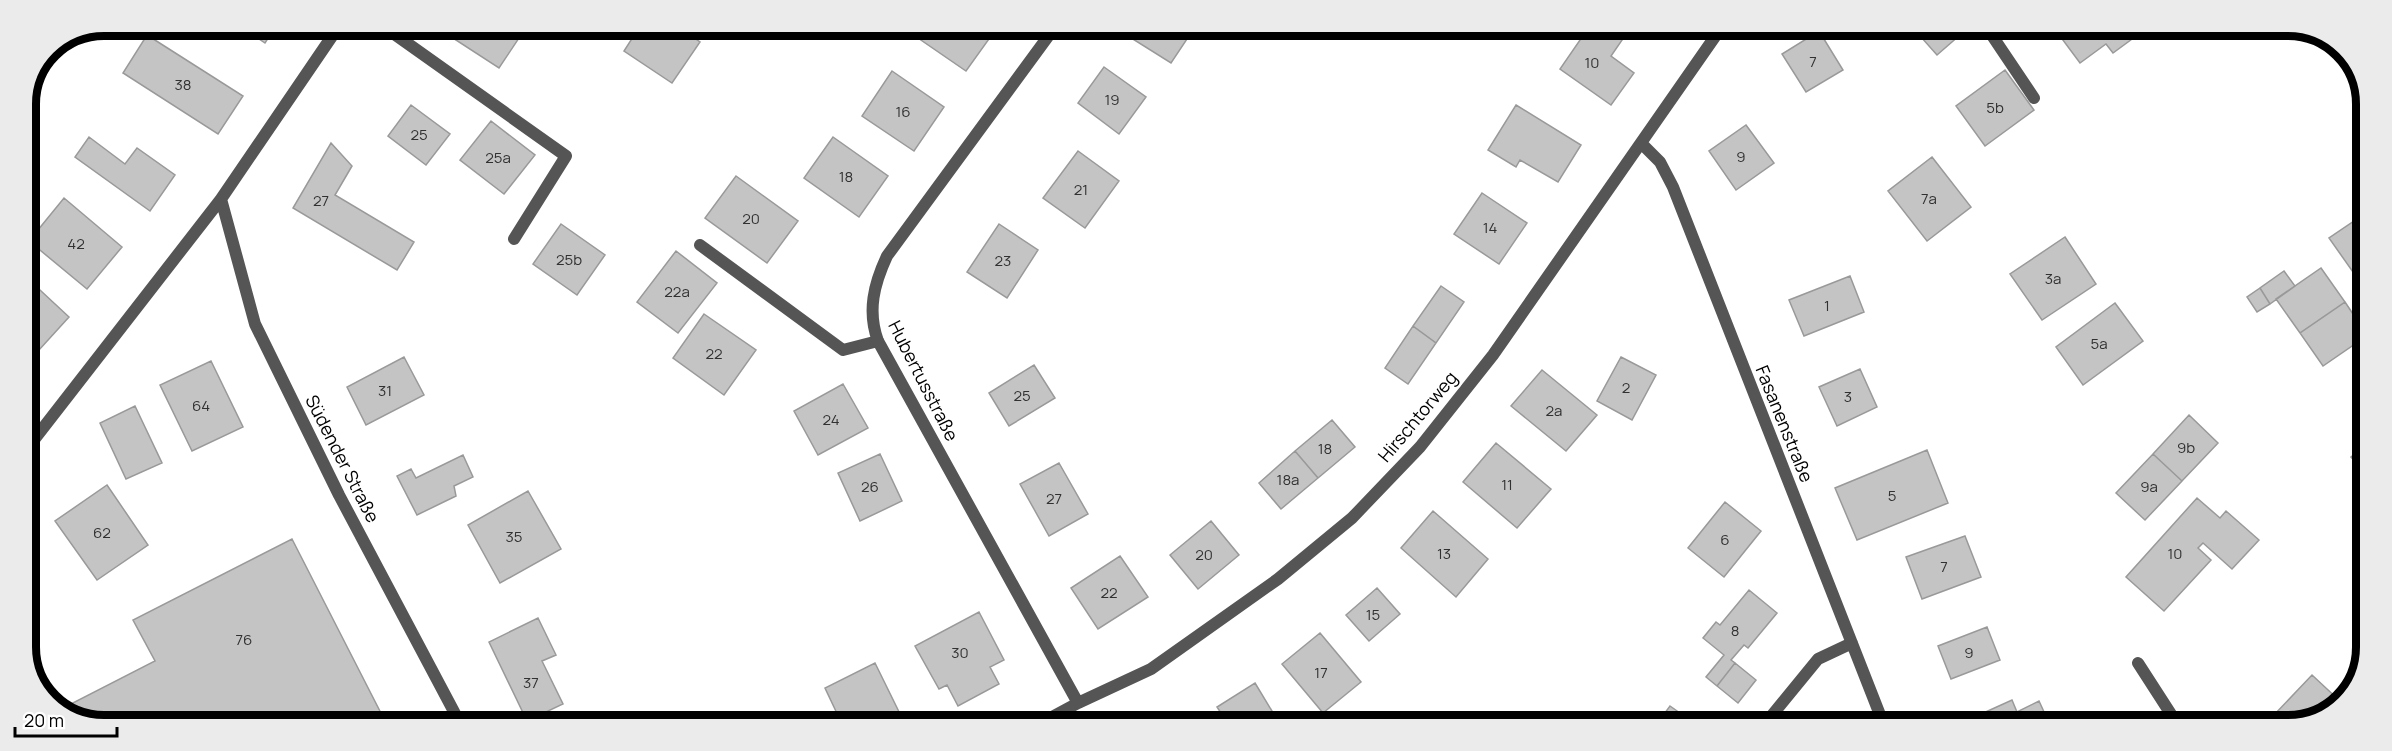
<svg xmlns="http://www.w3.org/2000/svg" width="2392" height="751" font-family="Manrope,sans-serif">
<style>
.building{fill:#c4c4c4;stroke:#999;stroke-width:1.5}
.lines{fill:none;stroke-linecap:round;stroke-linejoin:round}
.service{stroke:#555;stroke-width:12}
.minor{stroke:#555;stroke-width:12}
.labels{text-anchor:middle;stroke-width:4.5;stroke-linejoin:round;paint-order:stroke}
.number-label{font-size:15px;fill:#313131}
.street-label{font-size:18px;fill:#000;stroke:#fff}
.rim{fill:none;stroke:#000;stroke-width:8}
</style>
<rect width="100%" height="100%" fill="#fff"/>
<path class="building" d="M240,26H276L265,43Z
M445,26H527L499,68L442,31Z
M640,26H677L700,42L672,83L624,51Z
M902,27H987L994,32L966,71Z
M1134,27H1195L1171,63L1128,36Z
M1589,27H1631L1611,56L1634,73L1611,105L1560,69Z
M1913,28H1968L1937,55Z
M2054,28H2147L2113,53L2106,44L2080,63Z
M1819,31L1843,70L1806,92L1782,54Z
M147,35L243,96L218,134L123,73Z
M1104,67L1146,97L1119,134L1078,103Z
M2005,70L2034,110L1985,146L1956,106Z
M892,71L944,107L914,151L862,116Z
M411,105L450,134L426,165L388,136Z
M1516,105L1581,145L1558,182L1520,160L1516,167L1488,150Z
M491,121L535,155L504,194L460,160Z
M1746,125L1774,163L1736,190L1709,151Z
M89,137L125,164L137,148L175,175L150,211L75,157Z
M833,137L888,176L859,217L804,178Z
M331,143L352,166L335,195L414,242L397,270L293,208Z
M1078,151L1119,181L1085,228L1043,198Z
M1932,157L1971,207L1927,241L1888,191Z
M736,176L798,221L767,263L705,218Z
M1482,193L1527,223L1499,264L1454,234Z
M64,198L122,247L87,289L29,241Z
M2366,213V264L2353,272L2329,238Z
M561,224L605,255L577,295L533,264Z
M999,224L1038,250L1007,298L967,272Z
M2065,237L2096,284L2042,320L2010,274Z
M676,251L717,283L678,333L637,302Z
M2321,268L2345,302L2300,333L2276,299Z
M2284,271L2295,286L2270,304L2260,288Z
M1850,276L1864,312L1804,336L1789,300Z
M26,277L69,317L39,350L26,338Z
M1441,286L1464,302L1436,343L1413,326Z
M2260,288L2270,304L2257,312L2247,297Z
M2345,302L2365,332V337L2323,366L2300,333Z
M2115,303L2143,341L2083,385L2056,347Z
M704,314L756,350L724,395L673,358Z
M1413,326L1436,343L1408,384L1385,368Z
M404,357L424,395L366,425L347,387Z
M1621,357L1656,375L1632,420L1597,401Z
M211,361L243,427L192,451L160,385Z
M1034,365L1055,398L1009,426L989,393Z
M1860,369L1877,407L1837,426L1819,387Z
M1542,370L1597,415L1566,451L1511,406Z
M843,384L868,428L818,455L794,411Z
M135,406L162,463L126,479L100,423Z
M2189,415L2218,443L2182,481L2153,454Z
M1332,420L1355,447L1318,478L1295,451Z
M1496,443L1551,489L1517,528L1463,482Z
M2365,445V472L2351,457Z
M1927,450L1948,503L1857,540L1835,488Z
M1295,451L1318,478L1281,509L1259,483Z
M880,454L902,501L860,521L838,473Z
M2153,454L2182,481L2145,520L2116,493Z
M463,455L473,477L454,486L456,496L417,515L397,476L411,469L416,478Z
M1059,463L1088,514L1049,536L1020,484Z
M107,485L148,545L97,580L55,521Z
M528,491L561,549L500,583L468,525Z
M2197,498L2220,518L2226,511L2259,540L2232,569L2203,543L2198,548L2211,560L2164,611L2126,577Z
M1725,502L1761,531L1724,577L1688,548Z
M1433,511L1488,559L1456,597L1401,548Z
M1211,521L1239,555L1198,589L1170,555Z
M1965,536L1981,577L1922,599L1906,557Z
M292,539L386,723H83L61,709L155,661L133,620Z
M1120,556L1148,597L1098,629L1071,588Z
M2364,572V594L2354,579Z
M1377,588L1400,614L1369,641L1346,615Z
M1749,590L1777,613L1748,648L1744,645L1731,660L1735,663L1717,686L1706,677L1724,655L1703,638L1716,622L1720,625Z
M979,612L1004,660L990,667L999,684L958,706L947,685L939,689L915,646Z
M538,618L556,655L542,661L563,704L527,721L489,642Z
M1987,627L2000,660L1951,679L1938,646Z
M1320,633L1361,682L1323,713L1282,664Z
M875,663L904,722L901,724H842L825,688Z
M1735,663L1756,680L1738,703L1717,686Z
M2312,675L2341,702L2336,709L2286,725L2274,715Z
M1255,683L1278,721L1273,724H1228L1217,707Z
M2012,700L2017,712L2039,701L2050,725H1970L1968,720Z
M1670,706L1697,725H1656Z"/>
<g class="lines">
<path class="service" d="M383,26L566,156L514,239
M1987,28L2034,98
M700,245L843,350L878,341"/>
<path class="minor" d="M339,26L221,199L255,324L339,495L460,723
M1055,27L887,256C874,284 867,311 878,341L1078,703
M1641,143L1660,162L1673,187L1884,725
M26,450L221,199
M2138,663L2178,725
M1039,724L1078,703L1151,669L1278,579L1352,518L1420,447L1493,355L1721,28
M1764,725L1818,659L1852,643"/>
</g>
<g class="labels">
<g class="number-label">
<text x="1813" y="67">7</text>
<text x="1592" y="68">10</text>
<text x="183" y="90">38</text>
<text x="1112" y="105">19</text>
<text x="1995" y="113">5b</text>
<text x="903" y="117">16</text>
<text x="419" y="140">25</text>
<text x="1741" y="162">9</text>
<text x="498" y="163">25a</text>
<text x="846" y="182">18</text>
<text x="1081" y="195">21</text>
<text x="1929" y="204">7a</text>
<text x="321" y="206">27</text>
<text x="751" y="224">20</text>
<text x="1490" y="233">14</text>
<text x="76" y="249">42</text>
<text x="569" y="265">25b</text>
<text x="1003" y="266">23</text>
<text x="2053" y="284">3a</text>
<text x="677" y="297">22a</text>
<text x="1827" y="311">1</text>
<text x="2099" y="349">5a</text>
<text x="714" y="359">22</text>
<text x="1626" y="393">2</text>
<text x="385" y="396">31</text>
<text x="1022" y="401">25</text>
<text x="1848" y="402">3</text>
<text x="201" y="411">64</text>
<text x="1554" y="416">2a</text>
<text x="831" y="425">24</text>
<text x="2186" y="453">9b</text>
<text x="1325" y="454">18</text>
<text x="1288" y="485">18a</text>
<text x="1507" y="490">11</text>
<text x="870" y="492">26</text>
<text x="2149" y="492">9a</text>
<text x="1892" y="501">5</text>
<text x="1054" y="504">27</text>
<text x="102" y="538">62</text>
<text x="514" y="542">35</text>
<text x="1725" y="545">6</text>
<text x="1444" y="559">13</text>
<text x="2175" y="559">10</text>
<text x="1204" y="560">20</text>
<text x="1944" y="572">7</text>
<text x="1109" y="598">22</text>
<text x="1373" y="620">15</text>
<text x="1735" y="636">8</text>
<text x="244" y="645">76</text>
<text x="960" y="658">30</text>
<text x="1969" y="658">9</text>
<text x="1321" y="678">17</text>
<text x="531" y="688">37</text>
</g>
<g class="street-label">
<text transform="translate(923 381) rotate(63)" y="6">Hubertusstraße</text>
<text transform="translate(1418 417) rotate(-50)" y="6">Hirschtorweg</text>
<text transform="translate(1784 424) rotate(68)" y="6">Fasanenstraße</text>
<text transform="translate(342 459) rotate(63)" y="6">Südender Straße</text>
</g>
</g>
<path d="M0 0H2392V751H0ZM104 36H2288A68 68 0 0 1 2356 104V647A68 68 0 0 1 2288 715H104A68 68 0 0 1 36 647V104A68 68 0 0 1 104 36Z" fill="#ebebeb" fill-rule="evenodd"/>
<path class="rim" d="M104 36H2288A68 68 0 0 1 2356 104V647A68 68 0 0 1 2288 715H104A68 68 0 0 1 36 647V104A68 68 0 0 1 104 36Z"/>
<path d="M15 727v9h102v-9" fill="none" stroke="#000000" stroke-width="3"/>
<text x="24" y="727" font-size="18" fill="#000000" stroke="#ffffff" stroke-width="4.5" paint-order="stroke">20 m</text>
</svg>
